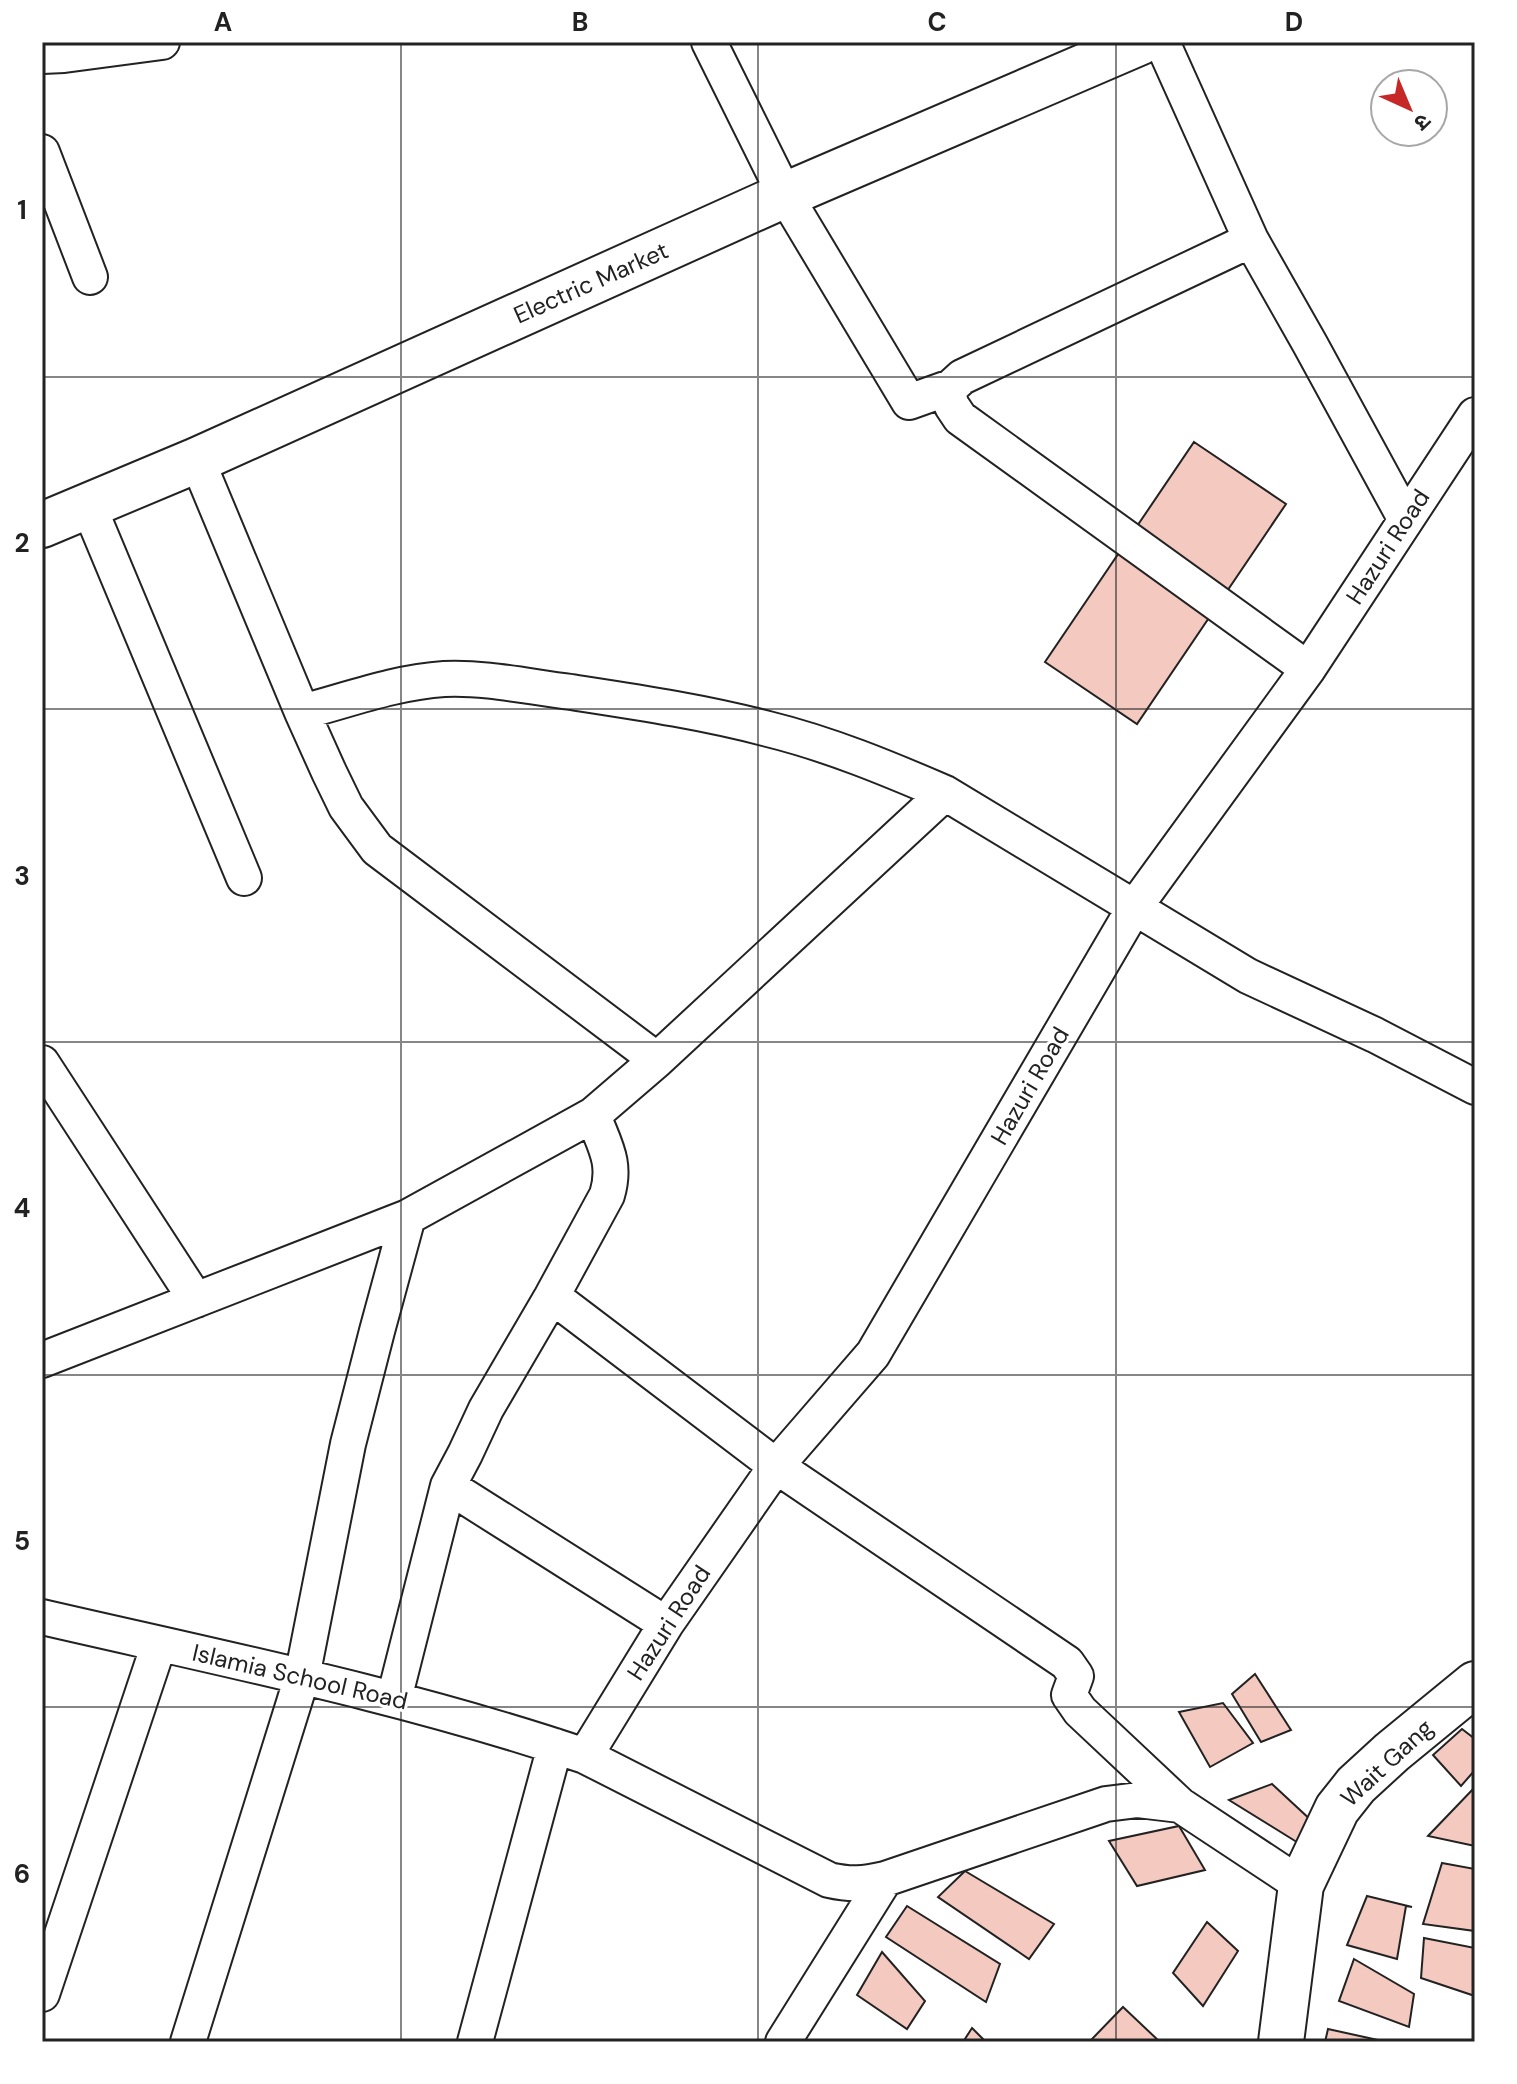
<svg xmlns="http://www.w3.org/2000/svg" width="1517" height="2084" font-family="'DM Sans','Noto Sans Devanagari',sans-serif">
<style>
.building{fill:#f3c9c0;stroke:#222;stroke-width:2}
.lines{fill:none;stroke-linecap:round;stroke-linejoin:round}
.street-casing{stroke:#222;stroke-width:38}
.secondary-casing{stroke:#222;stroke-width:48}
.street{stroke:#fff;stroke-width:34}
.secondary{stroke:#fff;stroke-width:44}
.grid{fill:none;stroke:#222;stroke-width:2;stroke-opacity:0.55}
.labels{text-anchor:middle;stroke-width:6;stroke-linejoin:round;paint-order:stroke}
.street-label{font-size:24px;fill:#222;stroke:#fff}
.neatline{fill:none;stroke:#222;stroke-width:3}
.grid-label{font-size:26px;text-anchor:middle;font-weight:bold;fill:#222}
</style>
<rect width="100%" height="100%" fill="#fff"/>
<path class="building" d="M1194,442L1286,504L1137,724L1045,662Z
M1255,1674L1291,1730L1261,1742L1232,1694Z
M1223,1703L1253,1743L1210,1767L1179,1712Z
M1462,1729L1475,1739V1770L1461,1786L1433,1755Z
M1272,1784L1314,1823L1300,1844L1229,1800Z
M1475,1787V1846L1428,1836Z
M1179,1826L1205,1870L1137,1886L1109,1841Z
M1442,1863L1475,1869V1931L1423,1924Z
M965,1871L1054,1924L1029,1959L938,1897Z
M1367,1896L1412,1907L1406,1906L1397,1959L1347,1945Z
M907,1906L1000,1964L986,2002L886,1937Z
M1207,1922L1238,1951L1203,2006L1173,1973Z
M1424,1938L1475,1948V1996L1421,1978Z
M882,1952L925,2001L907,2029L857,1995Z
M1354,1959L1414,1994L1409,2027L1339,2001Z
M1123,2007L1160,2042H1097L1092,2039Z
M972,2028L986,2042H963Z
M1328,2029L1387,2042H1325Z"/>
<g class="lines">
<defs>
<path id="street" d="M709,42L785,195L909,402L951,387
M1162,42L1251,240L1310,344L1406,520
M42,56L64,55L162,42
M42,152L90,277
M1251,240L962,377L951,387L948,395L952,406L960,418L1308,669
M197,460L302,712L329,772L346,807L377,849L657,1060
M89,507L244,878
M302,712C348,700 396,682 444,679C486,677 529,687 571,692C636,702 704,712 768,729C829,744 887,768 945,793L1248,976L1375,1035L1475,1087
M42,1063L196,1300
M552,1296L776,1466L1067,1663L1076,1676L1069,1695L1080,1711L1180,1805
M42,1360L408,1217L593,1115L657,1060L945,793
M448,1486L666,1624
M42,1617C224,1659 408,1696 585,1756L829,1880C851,1885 863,1884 885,1879L1106,1804L1138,1800L1180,1805L1301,1885
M394,1699L448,1486L465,1454L486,1409L552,1296L607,1195C617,1162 604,1145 593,1115
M585,1756L666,1624L776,1466L873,1354L1134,908L1308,669L1475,415
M42,1994L159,1644
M188,2042L302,1677L348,1444L377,1331L408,1217
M475,2042L555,1746
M783,2042L885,1879"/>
<path id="secondary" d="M42,525L197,460L785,195L1141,42
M1281,2042L1301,1885L1337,1809L1356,1785L1392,1752L1475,1684"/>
</defs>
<use href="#street" class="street-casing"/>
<use href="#secondary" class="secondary-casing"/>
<use href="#street" class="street"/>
<use href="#secondary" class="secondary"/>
</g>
<path class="grid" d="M401,42V2042M758,42V2042M1116,42V2042M42,377H1475M42,709H1475M42,1042H1475M42,1375H1475M42,1707H1475"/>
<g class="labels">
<g class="street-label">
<text transform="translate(591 283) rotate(-24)" y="8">Electric Market</text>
<text transform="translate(1388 547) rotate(-57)" y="8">Hazuri Road</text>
<text transform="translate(1030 1086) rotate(-60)" y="8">Hazuri Road</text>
<text transform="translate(669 1623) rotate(-57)" y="8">Hazuri Road</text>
<text transform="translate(300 1677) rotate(13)" y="8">Islamia School Road</text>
<text transform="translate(1387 1763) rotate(-43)" y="8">Wait Gang</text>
</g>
</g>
<rect width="1517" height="2084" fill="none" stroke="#ffffff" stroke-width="88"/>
<g transform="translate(1409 108) rotate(136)"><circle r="38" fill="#ffffff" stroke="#a7a7a7" stroke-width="2"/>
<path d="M0-6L14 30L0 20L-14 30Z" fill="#c62828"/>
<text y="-12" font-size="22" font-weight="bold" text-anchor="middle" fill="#222222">उ</text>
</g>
<rect x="44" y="44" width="1429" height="1996" class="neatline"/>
<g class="grid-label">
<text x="223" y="31">A</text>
<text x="580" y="31">B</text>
<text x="937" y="31">C</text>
<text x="1294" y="31">D</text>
<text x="22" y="219">1</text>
<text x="22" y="552">2</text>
<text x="22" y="885">3</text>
<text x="22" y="1217">4</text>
<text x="22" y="1550">5</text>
<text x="22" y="1883">6</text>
</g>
</svg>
